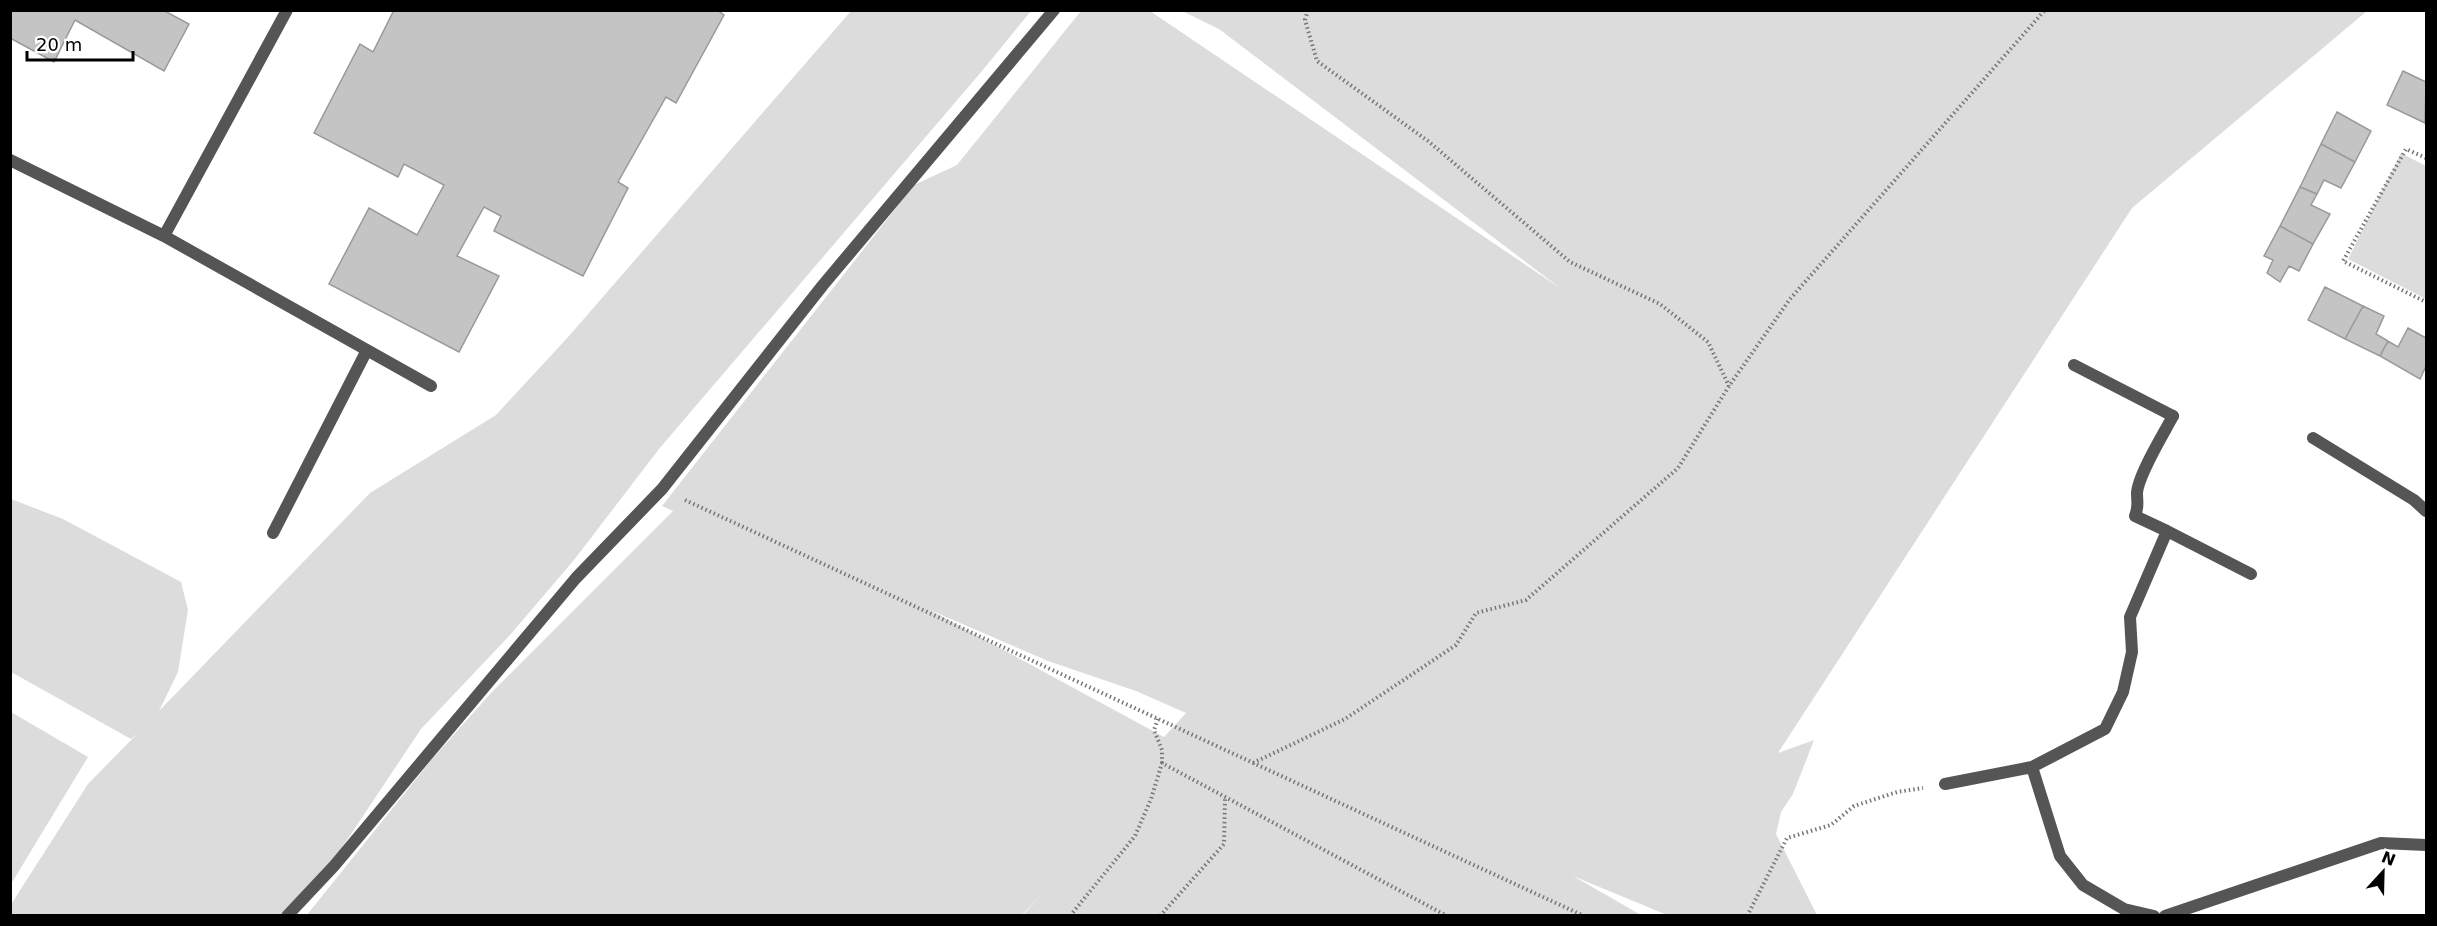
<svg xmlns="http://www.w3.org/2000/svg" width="2437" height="926" font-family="'DejaVu Sans',sans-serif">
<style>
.green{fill:#dcdcdc;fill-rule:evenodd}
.building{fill:#c4c4c4;stroke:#999;stroke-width:1.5}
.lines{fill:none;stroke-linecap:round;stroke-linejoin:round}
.path{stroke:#777;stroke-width:4;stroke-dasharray:1.5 3;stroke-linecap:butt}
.lane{stroke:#555;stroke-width:12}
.street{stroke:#555;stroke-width:12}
</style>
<rect width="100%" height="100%" fill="#fff"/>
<path class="green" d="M851,11H1031L982,71L659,449L574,560L510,635L421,729L331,864L280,915L11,916L10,906L88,784L138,733L131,739L11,672V499L63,519L181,582L188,610L178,672L159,711L370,493L496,415L569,336Z
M1081,11H1150L1560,288L1219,29L1182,11H2367L2132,208L1778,753L1814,740L1793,794L1781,812L1776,834L1817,915H1667L1573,876L1641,915H1023L1044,892L1021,916H306L433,758L491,693L673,511L662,506L914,185L957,165ZM930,610L1048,661L1136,691L1186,713L1164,737Z
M2401,153L2426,166V299L2348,259Z
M11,712L88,757L11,884Z"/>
<path class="building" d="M10,10H163L189,24L164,71L75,20L54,62L10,38Z
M394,10H717L724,15L676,103L666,97L618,182L628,188L583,276L494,231L501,216L484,207L457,256L499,276L459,352L329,284L369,208L417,235L444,185L404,164L398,177L314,133L360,44L373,52Z
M2403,71L2426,82L2425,123L2387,105Z
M2337,112L2371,131L2355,162L2321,144Z
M2321,144L2355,162L2341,188L2324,180L2317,194L2300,187Z
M2300,187L2317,194L2311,205L2330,214L2313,244L2280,226Z
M2280,226L2313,244L2299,271L2289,266L2280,282L2267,273L2273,260L2264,256Z
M2325,287L2363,306L2345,339L2308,320Z
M2363,306L2384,316L2376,334L2388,341L2380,356L2345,339Z
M2408,328L2426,338V366L2420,379L2380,356L2388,341L2398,347Z"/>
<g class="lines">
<path class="path" d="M1308,10L1305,20L1317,61L1428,141L1570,262L1660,304L1708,342L1729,386
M2426,158L2406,149L2343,261L2426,302
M685,500L1584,916
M1158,719L1154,730L1162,750V763
M1253,763L1345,719L1456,645L1476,613L1526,600L1678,468L1729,386L1790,299L2045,10
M1070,916L1135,836L1151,799L1162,763L1447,916
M1160,916L1224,844L1225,797
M1747,916L1787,838L1831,825L1854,806L1897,792L1923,788"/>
<path class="lane" d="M10,160L164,236L431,386
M164,236L287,10
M2074,365L2173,416
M2313,438L2414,500L2426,511
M273,533L367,350
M287,916L334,866L576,578L662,489L823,285L1054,10"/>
<path class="street" d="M2167,531L2251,574
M1945,784L2032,767
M2154,916L2124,909L2083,885L2060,856L2032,767L2105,729L2123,692L2132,652L2130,617L2167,531L2135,516C2139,506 2137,503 2137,493C2138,475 2164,433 2173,416
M2165,916L2381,843L2426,845"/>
</g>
<rect width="2437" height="926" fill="none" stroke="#000000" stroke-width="24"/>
<g transform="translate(2383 872) rotate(22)" stroke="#ffffff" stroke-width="4.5" paint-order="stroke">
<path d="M0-4.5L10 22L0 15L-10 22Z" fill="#000000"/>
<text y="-9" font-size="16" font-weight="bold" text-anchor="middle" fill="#000000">N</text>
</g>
<path d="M27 51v9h106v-9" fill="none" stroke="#000000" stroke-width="3"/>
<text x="36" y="51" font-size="18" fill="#000000" stroke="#ffffff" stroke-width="4.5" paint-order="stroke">20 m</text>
</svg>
